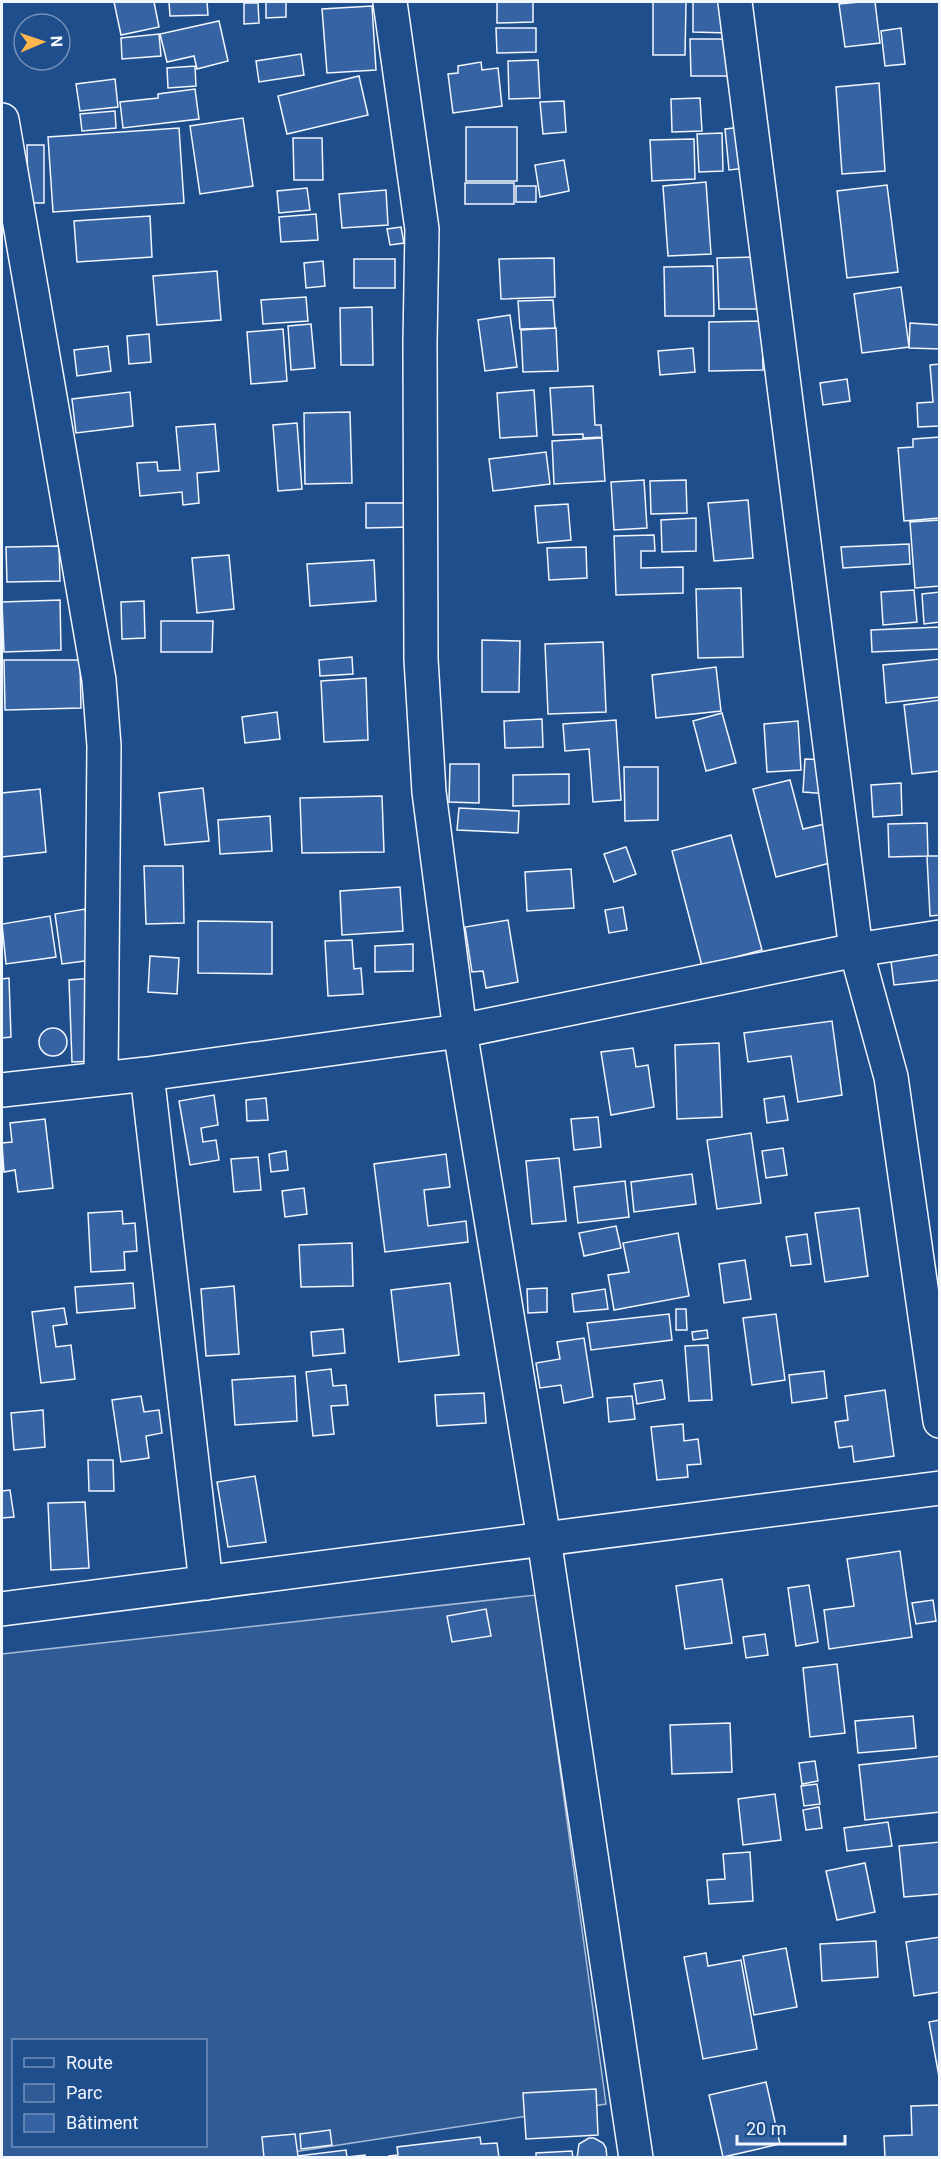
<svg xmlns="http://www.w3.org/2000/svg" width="941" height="2159" font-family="Roboto,sans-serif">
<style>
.green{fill:#305b95;stroke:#a8bbd7;stroke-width:1.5;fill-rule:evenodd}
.building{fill:#3563a3;stroke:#f2f6ff;stroke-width:1.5}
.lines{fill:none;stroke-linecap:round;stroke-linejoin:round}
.minor-casing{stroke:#f2f6ff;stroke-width:36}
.minor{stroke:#1f4e8c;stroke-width:33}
</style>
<rect width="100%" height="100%" fill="#1f4e8c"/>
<path class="green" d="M536,1595L606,2104L261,2157H2V1654ZM14,2040H206V2146H14Z"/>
<path class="building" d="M114,2H154L159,27L121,35Z
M169,2H207L208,15L170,16Z
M266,2H286V17L266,18Z
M497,2H533V22L497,23Z
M653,2H686L685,55H653Z
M693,2H729V33L693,32Z
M860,2H875L880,43L845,47L839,4Z
M244,3H258L259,23L244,24Z
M372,6L376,70L327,73L322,9Z
M219,21L228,61L197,69L194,56L167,62L160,34Z
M496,28H536V52L497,53Z
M901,28L905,64L885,66L881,31Z
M159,34L161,56L122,59L121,38Z
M690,39H729L730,76H691Z
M301,54L304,75L259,82L256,61Z
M538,60L540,98L509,99L508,61Z
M481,62L482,70L498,68L502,106L453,113L448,74L458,73V66Z
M195,66L196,86L168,88L167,68Z
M359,76L368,115L287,134L278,96Z
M115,79L118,107L80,111L76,84Z
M879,83L885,171L842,174L836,87Z
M195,89L199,119L123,128L120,102L158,98V94Z
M700,98L702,131L672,132L671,99Z
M564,101L566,132L543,134L540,102Z
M115,111L116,128L82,131L80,114Z
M243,118L253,186L200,194L190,126Z
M466,127H517V181H466Z
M742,127L747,168L729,170L725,129Z
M179,128L184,203L53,212L48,137Z
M722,133L723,171L699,172L697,134Z
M293,138H322L323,180H294Z
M694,139L695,179L652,181L650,140Z
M27,145H44V203H28Z
M564,160L569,191L540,197L535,165Z
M706,182L711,254L668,256L663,186Z
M465,183H514V204H465Z
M887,185L898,272L847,278L837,191Z
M516,186H536V202H516Z
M307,188L310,210L279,213L277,191Z
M386,190L388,225L342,228L339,194Z
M316,214L318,240L281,242L279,217Z
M150,216L152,257L77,262L74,221Z
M401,227L404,243L390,245L387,229Z
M756,257L757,309H719L717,258Z
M554,258L555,297L501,299L499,259Z
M354,259H395V288H354Z
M323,261L325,286L306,288L304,263Z
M713,266L714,316H665L664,267Z
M217,271L221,320L157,325L153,276Z
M901,287L909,347L862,353L854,294Z
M306,297L308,321L263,324L261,300Z
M553,300L555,328L520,329L518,301Z
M372,307L373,365H341L340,308Z
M510,315L517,367L485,371L478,320Z
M762,321L763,370L709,371V322Z
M910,323L940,325V349L909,348Z
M311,324L315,368L291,370L288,326Z
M556,328L558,371L523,372L521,330Z
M283,329L287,381L251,384L247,332Z
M149,334L151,362L129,364L127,336Z
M108,346L111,371L77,376L74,350Z
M693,348L695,372L660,375L658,351Z
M940,364V426L918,427L917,403L933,402L930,365Z
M847,379L850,401L823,405L820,383Z
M593,386L595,425H601L602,437L583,438V434L553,435L550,388Z
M534,390L537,436L500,438L497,393Z
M130,392L133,426L76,433L72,399Z
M350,412L352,483L305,484L304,413Z
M297,423L302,489L278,491L273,425Z
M215,424L219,471L197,473L199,503L183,505L182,492L140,496L137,463L157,462L158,471L180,470L176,427Z
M940,437V518L904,521L898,448L913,447V439Z
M602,438L605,481L554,484L552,441Z
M546,452L550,484L493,491L489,459Z
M644,480L647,528L614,530L611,482Z
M686,480L687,513L651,514L650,481Z
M748,500L753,558L714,561L708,503Z
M366,503H412V527L366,528Z
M568,504L571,540L538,543L535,506Z
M696,518V551L662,552L661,520Z
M940,520V586L915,588L910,522Z
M654,535L655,551H641V568L683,567V593L616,595L614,536Z
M909,544L910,564L843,568L841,547Z
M59,546L60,581L7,582L6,547Z
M586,547L587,578L549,580L547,548Z
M229,555L234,609L197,613L192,558Z
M374,560L376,601L310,606L307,564Z
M741,588L743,657L698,658L696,589Z
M914,590L917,622L883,625L881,592Z
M940,592V622L924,624L922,594Z
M60,600L61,650L4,652L2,602Z
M144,601L145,638L122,639L121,602Z
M161,621H213L212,652H161Z
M940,627V649L872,652L871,630Z
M482,640L520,641L519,692H482Z
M603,642L606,712L548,714L545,644Z
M352,657L353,674L320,676L319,660Z
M940,659V697L886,703L883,665Z
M4,660H80L81,708L5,710Z
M716,667L721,711L656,718L652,675Z
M366,678L368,740L324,742L321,681Z
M940,700V771L912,774L904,705Z
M277,712L280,739L245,743L242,717Z
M722,713L736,763L706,771L693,721Z
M542,719L543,747L505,748L504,721Z
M616,720L621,800L593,802L589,749L565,751L563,724Z
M798,721L801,770L767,772L764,724Z
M805,759L831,760L829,794L803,792Z
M450,764H479V803L449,802Z
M624,767H658V820L625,821Z
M569,774V804L513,806V775Z
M790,780L803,829L825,824L834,862L776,877L753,789Z
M901,783L902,815L873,817L871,785Z
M203,788L209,841L165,845L159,793Z
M40,789L46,852L2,857V793Z
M382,796L384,852L302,853L300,798Z
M459,808L519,811L518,833L457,830Z
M270,816L272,851L220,854L218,820Z
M927,823L928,856L889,857L888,824Z
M731,835L762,950L702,966L672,851Z
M626,847L636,874L614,882L604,854Z
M927,856H940V915L930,916Z
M144,866H183L184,923L146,924Z
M571,869L574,908L527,911L525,872Z
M400,887L403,931L342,935L340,891Z
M623,907L627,930L609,933L605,910Z
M85,909L92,960L62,964L55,914Z
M50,916L56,957L6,964L2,924Z
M508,920L518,982L486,988L483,971L472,972L465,927Z
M198,921L272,922V974L198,973Z
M352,940L354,969L361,968L363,994L328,996L325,941Z
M413,944V971L375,972V946Z
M940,947V980L894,985L890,953Z
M150,956L179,958L177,994L148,992Z
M9,978L11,1037L2,1038V979Z
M93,978L97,1061L72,1062L69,980Z
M832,1021L842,1095L798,1102L791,1056L748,1062L744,1033Z
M39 1042a14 14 0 1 1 28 0a14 14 0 1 1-28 0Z
M719,1043L722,1117L677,1119L675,1045Z
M633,1048L636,1067L648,1065L654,1107L611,1115L601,1052Z
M214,1095L218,1125L201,1128L203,1142L216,1140L219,1160L190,1165L179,1101Z
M784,1096L788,1120L767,1123L764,1099Z
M266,1098L268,1120L247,1121L246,1100Z
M598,1117L601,1147L574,1150L571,1119Z
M45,1119L53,1188L18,1192L15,1170L4,1172L2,1143L12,1142L10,1123Z
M751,1133L761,1203L717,1209L707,1140Z
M783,1148L787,1175L766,1178L762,1151Z
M286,1151L288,1170L271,1172L269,1154Z
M446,1154L450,1187L424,1190L428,1226L466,1221L468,1242L385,1252L374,1164Z
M258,1157L261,1190L234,1192L231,1159Z
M559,1158L566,1221L532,1224L526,1161Z
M692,1174L696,1204L634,1212L631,1182Z
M625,1181L629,1217L578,1223L574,1187Z
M304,1188L307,1214L285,1217L282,1191Z
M859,1208L868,1276L825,1282L815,1213Z
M122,1211L123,1224L135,1223L137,1251L124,1252L125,1270L91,1272L88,1213Z
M616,1226L621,1248L584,1256L579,1233Z
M678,1233L689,1296L614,1310L608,1275L629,1272L623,1243Z
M807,1234L811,1264L791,1266L786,1237Z
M352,1243L353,1286L301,1287L299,1245Z
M745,1260L751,1299L724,1303L719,1264Z
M133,1283L135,1308L77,1313L75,1287Z
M450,1283L459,1355L399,1362L391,1290Z
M234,1286L239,1354L206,1356L201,1289Z
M547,1288V1312L528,1313L527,1289Z
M605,1289L608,1309L574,1312L572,1294Z
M64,1308L67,1324L53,1326L56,1347L71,1345L75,1379L41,1383L32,1312Z
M676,1309H686L687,1330H676Z
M669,1314L672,1340L591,1350L587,1323Z
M776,1314L785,1380L752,1385L743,1318Z
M343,1329L345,1353L313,1356L311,1332Z
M707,1330L708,1338L693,1340L692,1332Z
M584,1338L593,1397L564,1403L561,1385L540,1388L536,1363L560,1359L557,1342Z
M708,1345L712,1400L689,1401L685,1346Z
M331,1369L333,1386L346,1385L348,1405L331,1406L334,1434L313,1436L306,1372Z
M824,1371L827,1398L792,1403L789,1375Z
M295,1376L297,1421L235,1425L232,1380Z
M662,1380L665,1399L637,1404L634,1384Z
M885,1390L894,1456L854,1462L852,1446L839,1448L835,1422L848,1420L845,1396Z
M484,1393L486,1423L437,1426L435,1395Z
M141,1396L144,1412L159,1410L162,1433L146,1436L149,1458L121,1462L112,1400Z
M632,1396L635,1419L609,1422L607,1398Z
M43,1410L45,1447L14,1450L11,1413Z
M683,1424L684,1441L698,1439L701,1464L687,1465L688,1477L657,1480L651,1427Z
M88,1460H113L114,1491H89Z
M255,1476L266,1542L228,1547L217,1482Z
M10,1490L14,1517L2,1518V1491Z
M85,1502L89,1568L51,1570L48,1503Z
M900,1551L912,1637L829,1649L824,1610L854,1606L847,1559Z
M722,1579L732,1643L685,1649L676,1586Z
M809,1585L818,1642L796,1646L788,1588Z
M933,1600L936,1621L916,1624L912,1603Z
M486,1609L491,1636L452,1642L447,1616Z
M765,1634L768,1655L746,1658L743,1637Z
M837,1664L845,1733L810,1737L803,1668Z
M913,1716L916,1748L858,1753L855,1721Z
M730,1723L732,1772L672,1774L670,1725Z
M940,1756V1812L865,1820L859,1765Z
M815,1761L818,1781L802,1784L799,1763Z
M817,1784L820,1804L804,1806L801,1786Z
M775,1794L781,1840L743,1845L738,1799Z
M819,1807L822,1828L806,1830L803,1810Z
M888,1822L892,1846L847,1851L844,1828Z
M940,1842V1894L904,1897L899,1846Z
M750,1852L753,1901L709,1904L707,1880L725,1879L723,1854Z
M865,1863L875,1912L837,1920L826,1871Z
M940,1937V1992L914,1996L906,1942Z
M876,1941L878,1977L822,1981L820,1944Z
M786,1948L797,2007L754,2015L743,1956Z
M706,1953L708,1966L741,1960L757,2049L703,2059L684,1957Z
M940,2020V2082L929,2022Z
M766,2082L780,2144L723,2157L709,2095Z
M596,2089L598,2135L526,2139L523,2093Z
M940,2105V2158H885L884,2136L912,2135L911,2106Z
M330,2130L332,2145L301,2149L300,2134Z
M295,2134L298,2156L346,2150L347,2157L365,2155V2158H264L262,2137Z
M480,2137L481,2144L497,2143L499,2158H389V2156L398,2155L397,2147Z
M589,2138H594L603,2143L606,2148L607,2158H577L579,2144Z
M572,2151L573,2158H536V2153Z"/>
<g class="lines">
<defs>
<path id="minor" d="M390,2L422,229L420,342L421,659L429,792L460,1031L544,1539L636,2158
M735,2L856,950L891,1077L940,1421
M2,120L99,680L104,746L101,1078
M147,1074L206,1583
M2,1090L147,1074L460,1031L856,950L940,937
M2,1609L940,1488"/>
</defs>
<use href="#minor" class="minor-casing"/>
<use href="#minor" class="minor"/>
</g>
<rect width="941" height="2159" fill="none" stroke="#f2f6ff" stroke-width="6"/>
<rect x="12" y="2039" width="195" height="108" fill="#1f4e8c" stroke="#7391ba" stroke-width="1.5"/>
<rect x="24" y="2058" width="30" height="9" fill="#1f4e8c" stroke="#7391ba" stroke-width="1.5"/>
<text x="66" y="2069" font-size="18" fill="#f2f6ff">Route</text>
<rect x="24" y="2084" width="30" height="18" fill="#305b95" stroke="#7391ba" stroke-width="1.5"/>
<text x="66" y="2099" font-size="18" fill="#f2f6ff">Parc</text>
<rect x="24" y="2114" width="30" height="18" fill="#3563a3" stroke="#7391ba" stroke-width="1.5"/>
<text x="66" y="2129" font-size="18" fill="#f2f6ff">Bâtiment</text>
<g transform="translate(42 42) rotate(88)"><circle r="28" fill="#1f4e8c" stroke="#7391ba" stroke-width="1.5"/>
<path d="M0-4.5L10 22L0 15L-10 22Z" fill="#ffb74d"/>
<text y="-9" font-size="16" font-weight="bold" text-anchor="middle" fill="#f2f6ff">N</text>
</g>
<path d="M737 2135v9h108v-9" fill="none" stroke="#f2f6ff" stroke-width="3"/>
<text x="746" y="2135" font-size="18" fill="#f2f6ff" stroke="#1f4e8c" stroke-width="4.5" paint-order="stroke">20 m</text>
</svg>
